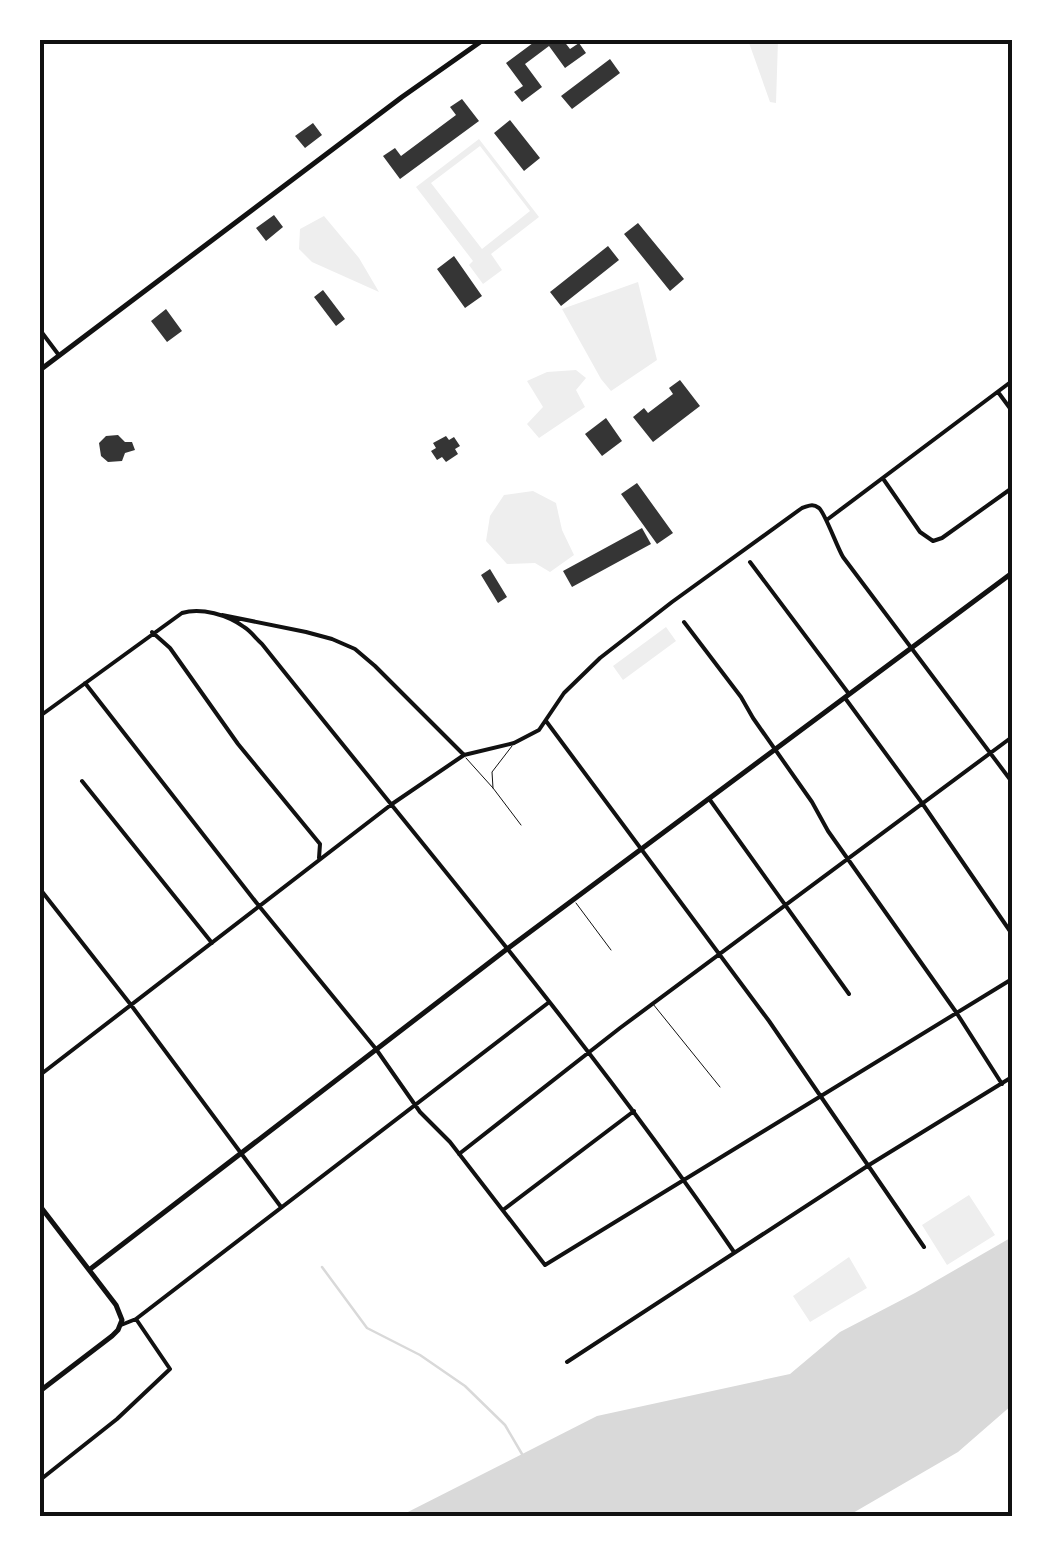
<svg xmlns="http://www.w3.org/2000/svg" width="1052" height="1557" font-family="'Source Sans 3',sans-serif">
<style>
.green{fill:#eee;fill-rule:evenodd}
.water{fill:#d9d9d9}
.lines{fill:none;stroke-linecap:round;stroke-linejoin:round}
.stream{stroke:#d9d9d9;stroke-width:2.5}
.building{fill:#353535}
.service{stroke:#111;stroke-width:1}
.minor{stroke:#111;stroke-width:4}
.tertiary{stroke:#111;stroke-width:5}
.secondary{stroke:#111;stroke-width:5}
.neatline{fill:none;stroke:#111;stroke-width:4}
</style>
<rect width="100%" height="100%" fill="#fff"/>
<path class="green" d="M748,40H778L776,103L770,102Z
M479,139L539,217L491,254L502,270L483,284L469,265L473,261L416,187ZM480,146L530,211L482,249L431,183Z
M324,216L359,258L379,292L312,262L299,249L300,229Z
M638,282L657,360L611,391L601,379L562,309Z
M576,370L586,378L576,390L585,407L539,438L527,424L543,407L527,381L547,372Z
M533,491L556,503L562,530L574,555L550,572L535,563L507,564L486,541L490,516L504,495Z
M666,627L676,641L623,680L613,666Z
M969,1195L995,1235L947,1265L922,1225Z
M849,1257L867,1288L810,1322L793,1296Z"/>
<path class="water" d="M1012,1237V1405L958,1452L846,1517H398L597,1416L790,1374L840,1332L915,1293Z"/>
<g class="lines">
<path class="stream" d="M322,1267L367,1328L420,1355L465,1386L505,1425L522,1454"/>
</g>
<path class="building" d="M537,40H563L570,49L579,43L586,53L565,68L549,46L525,64L542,87L522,102L514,92L523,86L506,63Z
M610,59L620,73L572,109L561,96Z
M462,99L479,121L400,179L383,156L395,148L401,156L456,115L450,107Z
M510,120L540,158L524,171L494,133Z
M313,123L322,135L305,148L295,136Z
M274,215L283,227L266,241L256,228Z
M638,223L684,279L670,291L624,234Z
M608,246L619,260L561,306L550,292Z
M454,256L482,296L465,308L437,269Z
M323,290L345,319L336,326L314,297Z
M166,309L182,331L167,342L151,321Z
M680,380L700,406L653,442L633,417L644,408L648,413L673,394L669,388Z
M606,418L622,441L602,456L585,434Z
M118,435L125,442H132L135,450L125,453L122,461L108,462L101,456L99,443L106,436Z
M446,436L449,440L454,437L460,446L455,449L458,454L446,462L442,457L437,460L431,451L436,448L433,443Z
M637,483L673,533L657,544L621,494Z
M642,528L651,544L572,587L563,571Z
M490,569L507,597L498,603L481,575Z"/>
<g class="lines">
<path class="service" d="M466,758L493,788L521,825
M493,788L492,772L512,746
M576,903L611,950
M653,1004L720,1087"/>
<path class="minor" d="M40,330L58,354
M998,392L1012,411
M884,480L920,532L933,541L942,538L1012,488
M828,519L1012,381
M750,562L849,694
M222,615L306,632L332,639L355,649L375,666L464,755
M684,622L741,697L753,718L812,802L828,831L956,1012L1002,1084
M152,632L170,648L238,744L320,844L319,858
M85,683L259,906L376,1049L420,1112L450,1142L545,1265L1012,979
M845,698L922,803L1012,934
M40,716L182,613C201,607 228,615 244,627C251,631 256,639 262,644C422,845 589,1040 734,1252
M546,721L769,1021L924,1247
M82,781L212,943
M710,800L849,994
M40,889L131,1005L281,1207
M40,1075L392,804L464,755L514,743L539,730L564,693L600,658L672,602L802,508C809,506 812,503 819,508C825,513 837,547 843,557L1012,782
M459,1154L620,1028L1012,737
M503,1210L634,1111
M121,1325L136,1319L548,1003
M567,1362L869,1165L1012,1077
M40,1480L117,1419L170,1369L136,1319
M40,1515L41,1517"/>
<path class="tertiary" d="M40,1206L116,1305L122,1320L118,1330L112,1336L40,1391
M89,1270L507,949L1012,573"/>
<path class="secondary" d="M40,370L402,97L483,40"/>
</g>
<rect width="1052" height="1557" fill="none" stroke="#ffffff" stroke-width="85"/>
<rect x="42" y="42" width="968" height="1472" class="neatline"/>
</svg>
